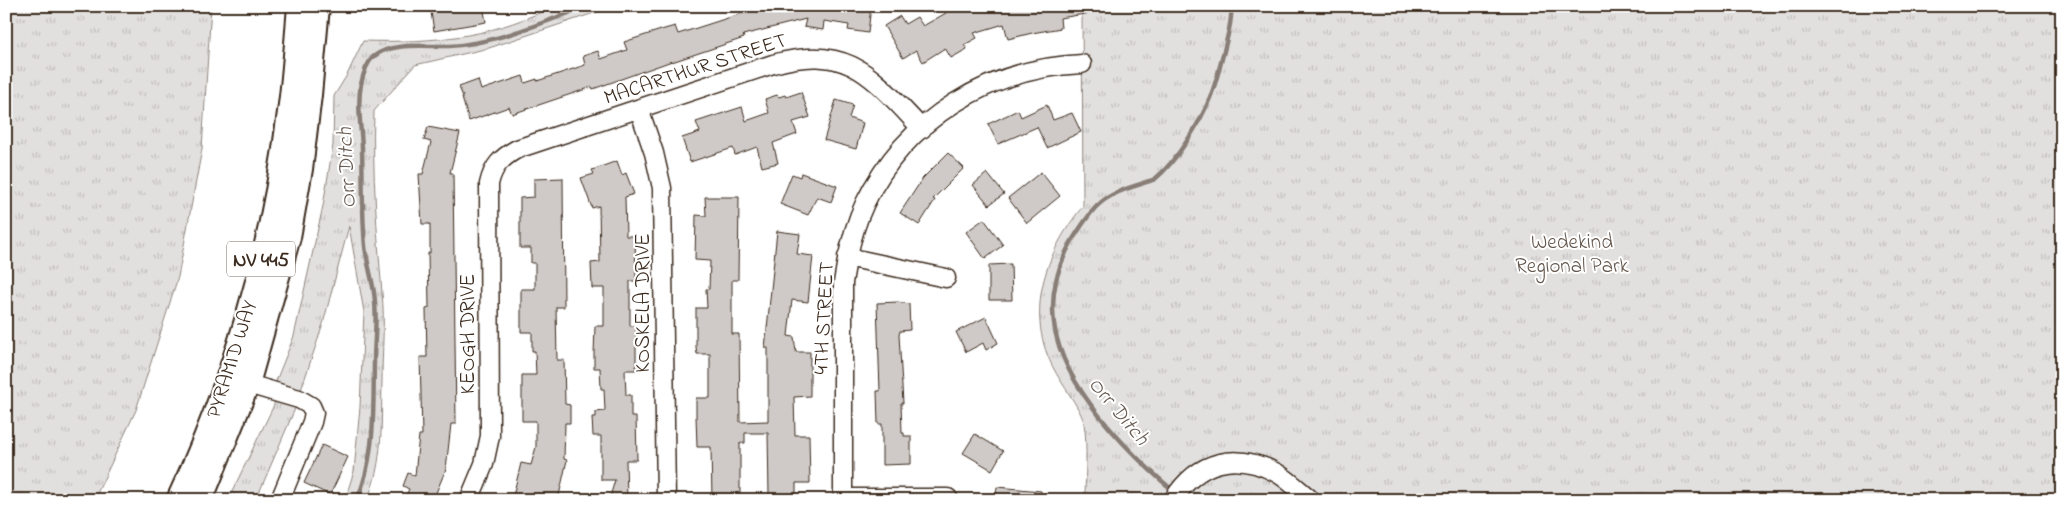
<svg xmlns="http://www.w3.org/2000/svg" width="2068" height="506" font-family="'Indie Flower',sans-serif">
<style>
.grass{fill:url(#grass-tufts);stroke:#8e857e}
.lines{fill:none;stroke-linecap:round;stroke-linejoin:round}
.stream{stroke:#887e77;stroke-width:4.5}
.building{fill:#cfcac7;stroke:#3b2a1e}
.minor-casing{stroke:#3b2a1e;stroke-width:21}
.major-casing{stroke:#3b2a1e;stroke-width:26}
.minor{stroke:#fff;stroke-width:18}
.major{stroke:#fff;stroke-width:22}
.labels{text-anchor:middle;stroke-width:4;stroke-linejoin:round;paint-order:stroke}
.shield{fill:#fff;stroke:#766a62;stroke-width:1}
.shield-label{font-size:20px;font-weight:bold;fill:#3b2a1e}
.street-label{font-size:21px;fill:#3b2a1e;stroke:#fff}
.park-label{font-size:21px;fill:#65584e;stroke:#fff}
.water-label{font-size:22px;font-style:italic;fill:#685b52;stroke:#fff}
</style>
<defs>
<pattern id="grass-tufts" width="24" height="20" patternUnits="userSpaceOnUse" patternTransform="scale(1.25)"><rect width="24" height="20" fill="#e2e0de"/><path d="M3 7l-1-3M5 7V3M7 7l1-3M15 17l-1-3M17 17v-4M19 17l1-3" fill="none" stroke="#c3c0be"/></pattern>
</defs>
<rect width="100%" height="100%" fill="#fff"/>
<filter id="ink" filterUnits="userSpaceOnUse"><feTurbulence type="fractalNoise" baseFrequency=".02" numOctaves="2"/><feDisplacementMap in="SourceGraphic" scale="10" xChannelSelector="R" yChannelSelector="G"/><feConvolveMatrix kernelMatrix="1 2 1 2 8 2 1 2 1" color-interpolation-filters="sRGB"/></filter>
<g filter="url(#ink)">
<path class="grass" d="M6,6H211L202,149L178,277L136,410L94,500H6Z
M556,6H615L489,48L415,65L374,111C372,174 377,230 382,293C385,321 382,351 382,380C381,421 384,462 367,500H351L348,490L354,471L360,407L364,312L349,226L323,324L294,411L256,500H228L274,405L276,381L294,336L323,206L333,145L334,96L347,75L363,41C397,42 434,41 468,35C498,30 528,18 556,6Z
M1082,6H2062V500H1085C1085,476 1088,446 1084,424C1083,412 1061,383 1055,371C1023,314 1045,253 1083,206Z"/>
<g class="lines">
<path class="stream" d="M1174,491C1155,476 1138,459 1122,442C1067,383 1027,317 1073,239C1080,228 1088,215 1097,206C1109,194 1125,189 1141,184C1145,182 1151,181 1155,179C1176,162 1200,123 1210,98C1216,83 1220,66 1224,51C1227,37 1233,20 1231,6
M357,500C376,456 373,409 374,362C374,343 377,322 375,302C374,283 367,265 365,246C362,214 363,181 362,148C361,126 357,106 361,84C363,75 367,63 373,57C391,41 428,47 450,46C498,43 543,22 588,6"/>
</g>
<path class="building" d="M430,6H483L486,22L434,31Z
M765,6H871L868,33L848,30L849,25L824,21L823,30L804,27L806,19L743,35L744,38L672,62V61L593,89L592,87L512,114L509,107L469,121L462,98L463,97L459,87L478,80L481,90L523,76L525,83L537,79V81L585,65L583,56L598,51L601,59L627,50L624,42L661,30L675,26L678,34Z
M942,6H959L962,11L980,6H1090L1091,13L1060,18L1061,28L1032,33L1008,39L1004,24L974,33L977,38L964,45L967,49L951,58L945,48L923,62L916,50L903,58L884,26L900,16L905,24L917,17L923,26L946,13Z
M801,92L810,117L793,122L797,134L773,143L778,163L762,167L757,147L735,155L733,148L690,162L682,138L700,132L696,122L742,107L746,121L769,113L765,99L777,95L779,97L785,95L786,97Z
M836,100L853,105L849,118L863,123L856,149L824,140Z
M1047,105L1053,120L1072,113L1081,132L1047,148L1037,127L998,144L988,124L1018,110L1021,117Z
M428,127L460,133L450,173H453L456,424H451L446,469L433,500H404L409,489L403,486L408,473L415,476L419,435H422L420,357H427L426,309L429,308L428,253H430V224H422L419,174H423L431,142L424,140Z
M948,153L964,168L933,199L935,200L919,225L900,213L923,178Z
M617,161L622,175L626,173L634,194L625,197L626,236H635L636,281H630V326H636V370H625L626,395H631V417H636L637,460H626L627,500H609L615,480H601V436H593L592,417H596V412L605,411L604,389H601L600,368H594V354L595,326H604V288H592L591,263L600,262L599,206L592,208L581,178L594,174L592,170Z
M1041,172L1060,196L1027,223L1008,198Z
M801,173L837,186L831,202L817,197L808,215L780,204L792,174L800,177Z
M987,173L1004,194L989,205L973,185Z
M563,178L564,307H556L557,360H564L565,404L570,405V423H565L564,459L567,460L558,500H512L521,463L531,465L536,447V421H522V375H536L535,351H532V332H521V289H535V263H531V248H520V198L534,197V179Z
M705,197H739L738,280H732V334H739L740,422L768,421V348H765L777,231L800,234L797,254L813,256L808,302L792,300L788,336L794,337L796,352H810V396L794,397L795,435H809L810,483H796V495L769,496L768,433H745V443H740V500H712L711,447H697L696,416V398H710V354H697L696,347V308H707L706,289H709L710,261L695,260L696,215L706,216Z
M984,219L1003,245L985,259L966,232Z
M1011,264L1012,300H989V265Z
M898,302L909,304L910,330L900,331L899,335L903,403H901L902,433H904V436H911V464L882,465V424H878L877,391H880L877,303Z
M986,317L998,343L986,350L983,343L966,352L956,332Z
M975,434L1003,451L992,470L963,453Z
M322,445L348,457L330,495L304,483Z
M997,487L1041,491V500H995Z"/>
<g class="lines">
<defs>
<path id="minor" d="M639,109L654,153L662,188L666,500
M847,257L946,278
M248,384L299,399L311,406L314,413L312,422L280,500
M843,498H948
M469,500L484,464L490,436L489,184C493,166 501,158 517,149L773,64C850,42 873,78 922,129
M843,500V283C847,256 853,228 865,203C906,118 990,68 1082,64
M1173,500C1198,460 1236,451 1277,473C1289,480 1300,491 1311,500"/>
<path id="major" d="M178,500C235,378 273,245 289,112C294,77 296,41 299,6
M201,500L248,384L289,237L301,169L310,95L318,6"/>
</defs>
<use href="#minor" class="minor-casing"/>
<use href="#major" class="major-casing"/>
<use href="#minor" class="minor"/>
<use href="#major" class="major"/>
</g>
</g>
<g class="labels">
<rect class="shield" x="227" y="241.5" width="68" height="35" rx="4"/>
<g class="shield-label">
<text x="261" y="266">NV 445</text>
</g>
<g class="street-label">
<text transform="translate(695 68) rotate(-18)" y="7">MACARTHUR STREET</text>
<text transform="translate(642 303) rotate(-90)" y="7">KOSKELA DRIVE</text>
<text transform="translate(823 318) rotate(-87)" y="7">4TH STREET</text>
<text transform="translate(467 334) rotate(-90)" y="7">KEOGH DRIVE</text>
<text transform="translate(231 359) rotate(-72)" y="7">PYRAMID WAY</text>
</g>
<g class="park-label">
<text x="1572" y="248">Wedekind<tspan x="1572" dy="24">Regional Park</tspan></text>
</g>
<g class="water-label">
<text transform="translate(345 168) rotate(-93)" y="8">Orr Ditch</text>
<text transform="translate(1120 410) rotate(50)" y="8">Orr Ditch</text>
</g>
</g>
<rect width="2068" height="506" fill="none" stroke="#fff" stroke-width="25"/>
<rect x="12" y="12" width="2043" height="481" fill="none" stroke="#3b2a1e" stroke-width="2" filter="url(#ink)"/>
</svg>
